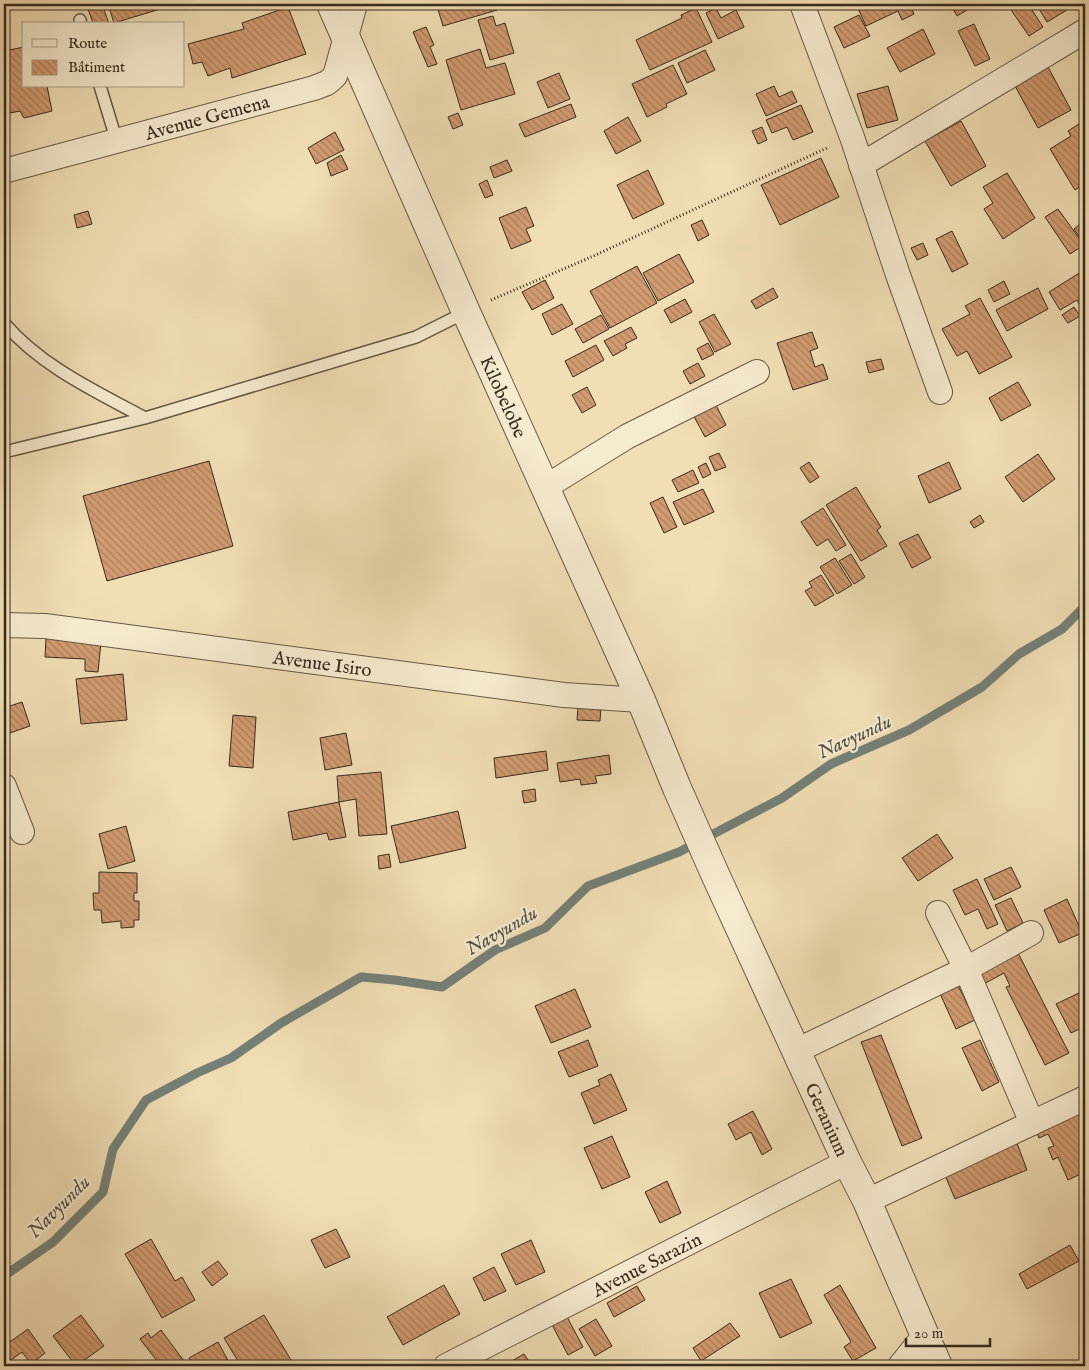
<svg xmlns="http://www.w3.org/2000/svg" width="1089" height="1370" font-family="'IM FELL English',serif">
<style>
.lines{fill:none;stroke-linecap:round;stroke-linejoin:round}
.stream{stroke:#748178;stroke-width:9}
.building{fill:url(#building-back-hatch);stroke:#372b1f}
.service-casing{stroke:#665844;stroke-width:14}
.minor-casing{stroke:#665844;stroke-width:26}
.tertiary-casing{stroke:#665844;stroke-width:30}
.path{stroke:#372b1f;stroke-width:3;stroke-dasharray:1 2.5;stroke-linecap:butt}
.service{stroke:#f6eacf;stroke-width:11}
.minor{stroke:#f6eacf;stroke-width:24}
.tertiary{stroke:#f6eacf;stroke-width:28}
.labels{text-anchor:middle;stroke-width:4.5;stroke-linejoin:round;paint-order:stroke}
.street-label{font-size:19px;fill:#372b1f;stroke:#f6eacf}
.water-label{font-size:20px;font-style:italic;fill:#504f44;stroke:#f6eacf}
</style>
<defs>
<pattern id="building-back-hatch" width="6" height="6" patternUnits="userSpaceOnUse" patternTransform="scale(1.25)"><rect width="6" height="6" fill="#d29b71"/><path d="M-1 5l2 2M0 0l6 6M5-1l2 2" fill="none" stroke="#ab7f5c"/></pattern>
</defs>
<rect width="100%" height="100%" fill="#f1deb5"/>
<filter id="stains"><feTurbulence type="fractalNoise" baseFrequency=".004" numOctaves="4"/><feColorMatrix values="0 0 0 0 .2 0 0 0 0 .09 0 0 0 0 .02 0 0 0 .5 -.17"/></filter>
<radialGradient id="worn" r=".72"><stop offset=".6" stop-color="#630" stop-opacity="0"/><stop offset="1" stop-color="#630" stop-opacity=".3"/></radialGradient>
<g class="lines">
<path class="stream" d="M4,1276L53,1242L103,1192L113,1149L146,1100L197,1073L231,1058L281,1023L361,977L395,980L442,987L495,950L545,928L588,886L679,852L782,798L831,764L909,730L982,687L1019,654L1062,629L1085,606"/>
</g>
<path class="building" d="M102,4L109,24H90L93,23L88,9Z
M108,4H166L167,7L114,23Z
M183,4H204L185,10Z
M444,4H495L497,10L443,26L437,6Z
M856,4H910L914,14L902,20L898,11L866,26Z
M950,4H977L957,16Z
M1007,4H1028L1043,27L1029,36Z
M1036,4H1077L1047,22Z
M288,7L306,54L232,78L230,68L208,76L202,62L193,64L188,44L244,29L242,23Z
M696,8L712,42L650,70L636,40L682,18L681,15Z
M716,8L721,18L736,10L744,27L718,39L706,13Z
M859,15L870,36L844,48L834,27Z
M493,16L496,26L505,23L514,53L490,60L478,20Z
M974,24L990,59L975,66L958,31Z
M426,27L434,45L430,47L437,64L428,67L413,32Z
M923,29L935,54L900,72L887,48Z
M24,47V86H47L52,111L24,118L20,111L10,113L4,93V51Z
M480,49L486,68L505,63L515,94L461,110L446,60Z
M705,50L715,70L687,83L678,63Z
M673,65L687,94L666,104L667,107L647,117L632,84Z
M1048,67L1071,110L1038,128L1015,86Z
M559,73L570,99L548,108L537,82Z
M774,86L779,97L792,91L797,102L766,116L756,94Z
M888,86L898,120L867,128L857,94Z
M571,104L576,117L525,137L519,124Z
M801,105L813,132L793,140L787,127L772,133L766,120Z
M458,113L463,125L453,129L448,117Z
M628,117L641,141L616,154L604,131Z
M1085,120V192L1081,186L1075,190L1050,149L1071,136L1068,131Z
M961,121L986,166L951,186L925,141Z
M762,127L767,140L758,144L752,131Z
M335,132L344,150L316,164L308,148Z
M341,155L348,169L331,176L327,163Z
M821,158L839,197L780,225L761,185Z
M507,160L512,171L494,178L490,167Z
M648,170L664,204L633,219L617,185Z
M1007,173L1035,218L1003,239L984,209L993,203L983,187Z
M487,180L493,195L485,198L479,184Z
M526,207L534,226L526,229L531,241L511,249L499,218Z
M1058,209L1084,245L1070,254L1045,217Z
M88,211L92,224L77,228L74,215Z
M702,220L709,235L698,241L691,225Z
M1085,220V245L1074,229Z
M952,231L968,264L952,272L936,239Z
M923,243L928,255L917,260L911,248Z
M679,254L694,282L658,301L643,273Z
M637,266L657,303L610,328L590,291Z
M1081,272L1085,278V306L1081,308L1077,300L1060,310L1049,292Z
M545,280L554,298L532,310L522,292Z
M1004,281L1010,294L994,302L988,290Z
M773,288L778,297L756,309L751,301Z
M1038,288L1048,309L1007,331L996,310Z
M980,298L1012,357L979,374L967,351L957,356L942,329L970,314L965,306Z
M685,299L692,312L671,323L664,310Z
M562,304L573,324L552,335L542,314Z
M1074,307L1080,316L1068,323L1062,315Z
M714,314L731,344L715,352L699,322Z
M601,315L609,329L583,343L575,329Z
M631,327L637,338L625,344L627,348L613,356L604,341Z
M812,332L818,348L810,351L815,367L823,364L828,379L793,390L777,343Z
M708,343L714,354L702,360L697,349Z
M596,345L604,360L573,377L565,361Z
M881,359L884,369L869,373L866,362Z
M698,363L705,376L690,384L683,371Z
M1018,382L1031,405L1001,421L989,398Z
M587,387L596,405L582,413L572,395Z
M713,399L726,425L705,437L691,411Z
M719,453L726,467L715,471L709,457Z
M1038,454L1055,479L1023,502L1005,477Z
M209,461L233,546L107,581L83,496Z
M809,462L819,477L810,483L800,468Z
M949,462L961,489L929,503L918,476Z
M706,463L711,474L703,478L698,467Z
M693,470L699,483L678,492L672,480Z
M856,487L881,527L877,530L887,546L861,561L826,505Z
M703,489L714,512L684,525L673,502Z
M663,497L677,527L664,533L650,503Z
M823,508L846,545L836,551L828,539L817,546L801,522Z
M980,515L984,522L974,528L970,522Z
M918,534L931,558L912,568L899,543Z
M851,554L865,577L854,584L839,561Z
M835,558L852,585L837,594L820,567Z
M821,575L834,595L815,606L805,591L812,587L809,582Z
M46,638L101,642L98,672L85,671V659L45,657Z
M123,674L127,720L81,724L76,679Z
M22,702L30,726L4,735V708Z
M578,707H601L600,721L577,720Z
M233,715L256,717L253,768L229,766Z
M346,733L352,765L325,770L320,738Z
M546,751L548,770L496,778L494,758Z
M609,755L611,774L595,776L597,783L581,785L580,779L560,782L557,763Z
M381,772L387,834L359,836L356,799L339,802L337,776Z
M535,789L536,801L524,803L522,791Z
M339,802L346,837L329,840L327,833L293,840L288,812Z
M458,811L466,848L400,863L391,826Z
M126,826L135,861L108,869L99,834Z
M937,834L953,858L918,881L902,858Z
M389,854L391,867L379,869L378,856Z
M1011,867L1021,887L994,900L984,879Z
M99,872L137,873V893H134V901H139V920H134V927L121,928V921L102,923L101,910H94L93,893H99Z
M977,879L998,924L987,929L978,909L965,915L953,890Z
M1011,898L1023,923L1007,931L995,905Z
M1067,899L1082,933L1059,943L1044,910Z
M1016,949L1069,1053L1045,1065L1006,987L1010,986L1004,973L980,986L972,972Z
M955,979L975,1020L956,1029L937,987Z
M575,989L591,1027L551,1043L535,1006Z
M1081,992L1085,1000V1026L1071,1033L1056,1004Z
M881,1035L922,1138L902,1146L861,1042Z
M588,1040L598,1066L569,1077L558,1052Z
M980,1040L999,1082L982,1091L962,1048Z
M611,1074L627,1110L594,1124L581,1093L600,1085L598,1080Z
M1085,1109V1172L1068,1180L1058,1157L1053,1160L1048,1148L1054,1146L1048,1134L1039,1138L1036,1130Z
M753,1111L772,1149L762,1155L751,1132L736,1140L728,1124Z
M612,1136L630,1177L602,1189L584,1148Z
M1015,1138L1027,1170L955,1199L942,1168Z
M667,1181L681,1213L660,1223L645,1192Z
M336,1229L350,1257L325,1268L311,1240Z
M151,1239L175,1281L182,1277L195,1300L162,1318L125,1254Z
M531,1240L545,1272L516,1285L501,1254Z
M1070,1245L1079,1261L1027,1289L1019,1274Z
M218,1261L228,1274L212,1286L202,1272Z
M494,1267L506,1291L484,1301L473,1278Z
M791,1279L812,1323L780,1338L759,1293Z
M444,1285L460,1314L403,1345L387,1317Z
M840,1285L876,1348L853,1361L844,1347L851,1342L824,1295Z
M637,1286L645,1300L614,1317L607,1303Z
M81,1315L104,1346L76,1366L53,1336Z
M264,1315L294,1365L292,1366H241L224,1338Z
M566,1315L583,1347L568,1355L551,1323Z
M596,1319L612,1346L595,1356L579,1329Z
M730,1323L740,1336L701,1361L693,1348Z
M28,1329L45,1353L31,1364L22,1352L11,1360L4,1350V1346Z
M161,1330L184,1361L176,1366H161L140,1339L148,1333L151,1338Z
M218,1342L231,1366H193L189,1358Z
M524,1354L532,1366H503Z"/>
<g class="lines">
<defs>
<path id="service" d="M80,20L81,24
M100,86L117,142
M4,323C42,367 95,391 145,418
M4,452L145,418L416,337L466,312"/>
<g id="minor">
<path d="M802,4L852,137L898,275L940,392"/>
<path d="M861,165L1085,31"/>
<path id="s1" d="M4,171L314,88L327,83L335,76L355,4"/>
<path d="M544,488L628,436L757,372"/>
<path id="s2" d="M4,625L45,626L564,695L641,700"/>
<path d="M4,786L22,832"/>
<path d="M938,913L966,969L1032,1123"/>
<path d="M796,1051L966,969L1031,933"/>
<path d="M867,1201L1085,1098"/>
<path id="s3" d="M446,1366L847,1162"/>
<path d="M900,1366L924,1336"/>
</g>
<g id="tertiary">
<path id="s4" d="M331,4L466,312L641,700L677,788L715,874L847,1162L867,1201L938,1366"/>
</g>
</defs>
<use href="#service" class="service-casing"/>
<use href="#minor" class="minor-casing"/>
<use href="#tertiary" class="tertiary-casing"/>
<path class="path" d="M491,300L589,258L829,147"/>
<use href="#service" class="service"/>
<use href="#minor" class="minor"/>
<use href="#tertiary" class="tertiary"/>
</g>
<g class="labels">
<g class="street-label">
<text dy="7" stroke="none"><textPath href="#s1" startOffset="210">Avenue Gemena</textPath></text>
<text dy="7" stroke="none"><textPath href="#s4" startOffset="429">Kilobelobe</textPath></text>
<text dy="7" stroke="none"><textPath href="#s2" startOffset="321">Avenue Isiro</textPath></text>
<text dy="7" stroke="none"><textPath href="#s4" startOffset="1221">Geranium</textPath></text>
<text dy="7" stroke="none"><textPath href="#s3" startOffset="225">Avenue Sarazin</textPath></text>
</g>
<g class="water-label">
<text transform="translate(854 736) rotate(-25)" y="7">Navyundu</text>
<text transform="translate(501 930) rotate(-30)" y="7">Navyundu</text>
<text transform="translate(58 1206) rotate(-45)" y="7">Navyundu</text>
</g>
</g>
<rect width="1089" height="1370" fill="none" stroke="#f1deb5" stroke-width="20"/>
<rect x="5" y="5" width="1079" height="1360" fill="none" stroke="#372b1f" stroke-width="2.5"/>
<rect x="10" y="10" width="1069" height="1350" fill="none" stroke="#372b1f"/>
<rect x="22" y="22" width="162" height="65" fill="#f6eacf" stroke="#aa9e89"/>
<rect x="32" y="39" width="25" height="8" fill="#f6eacf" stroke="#aa9e89"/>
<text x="68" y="48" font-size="15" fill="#372b1f">Route</text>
<rect x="32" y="60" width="25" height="15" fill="url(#building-back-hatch)" stroke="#aa9e89"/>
<text x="68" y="72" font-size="15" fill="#372b1f">Bâtiment</text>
<path d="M906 1338v8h84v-8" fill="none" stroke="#372b1f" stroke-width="2.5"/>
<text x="914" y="1338" font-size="15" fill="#372b1f" stroke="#f6eacf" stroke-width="4" paint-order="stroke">20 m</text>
<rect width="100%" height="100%" filter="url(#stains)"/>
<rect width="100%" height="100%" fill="url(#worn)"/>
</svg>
